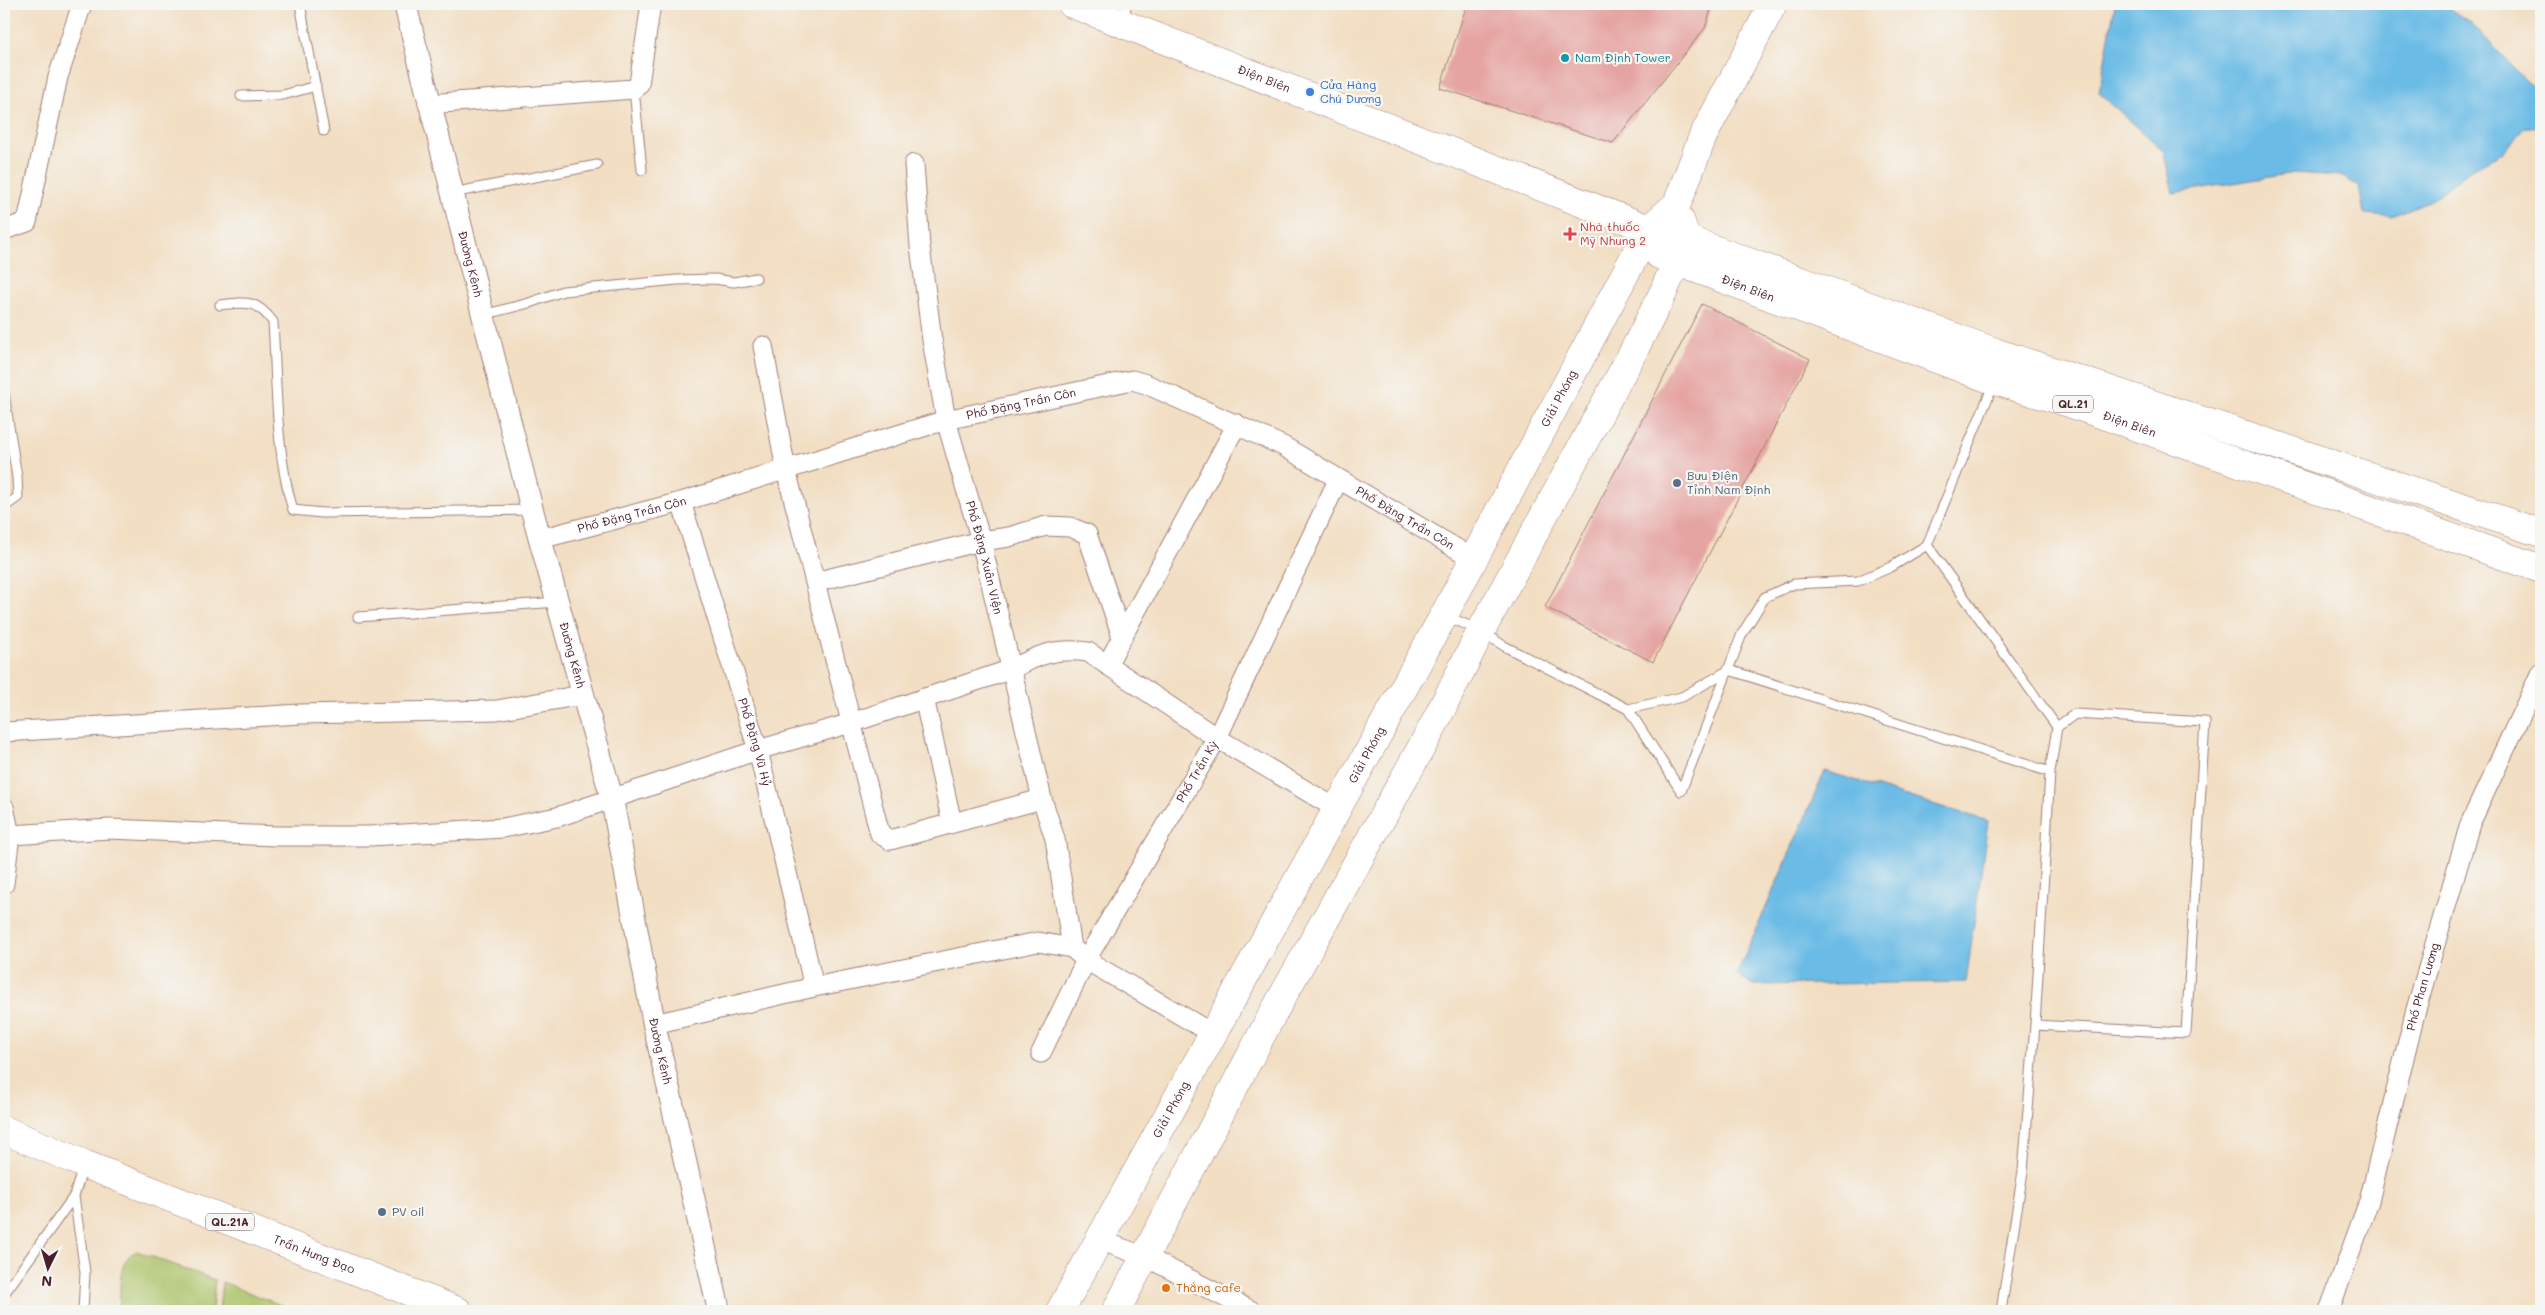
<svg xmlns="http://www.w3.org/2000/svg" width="2545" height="1315" font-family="Mali,sans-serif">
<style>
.green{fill:#abc267;stroke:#7a7049}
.water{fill:#6bbbe6;stroke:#5a6d88}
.building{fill:#e5a4a2}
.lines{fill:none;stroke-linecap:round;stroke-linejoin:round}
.service-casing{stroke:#9e7e76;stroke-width:11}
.minor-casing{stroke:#9e7e76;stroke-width:21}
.tertiary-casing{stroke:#9e7e76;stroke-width:24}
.primary-casing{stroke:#9e7e76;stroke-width:29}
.service{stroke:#fff;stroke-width:9}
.minor{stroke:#fff;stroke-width:19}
.tertiary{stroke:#fff;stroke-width:22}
.primary{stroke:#fff;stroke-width:28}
.culture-dot{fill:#0f9aa8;stroke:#f6f6f2;stroke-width:2}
.shop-dot{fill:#3f7fe0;stroke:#f6f6f2;stroke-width:2}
.health-dot{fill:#e0444e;stroke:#f6f6f2;stroke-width:2}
.service-dot{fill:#5c6f8a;stroke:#f6f6f2;stroke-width:2}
.food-dot{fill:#e8710a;stroke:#f6f6f2;stroke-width:2}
.labels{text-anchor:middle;stroke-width:4.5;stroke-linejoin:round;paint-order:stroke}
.shield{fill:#f6f6f2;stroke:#7e6067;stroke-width:1}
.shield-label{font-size:11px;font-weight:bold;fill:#4a1f2b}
.culture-label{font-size:12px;fill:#0d838f;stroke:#f6f6f2;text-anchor:start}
.street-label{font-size:12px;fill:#4a1f2b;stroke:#f6f6f2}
.shop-label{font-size:12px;fill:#366cbe;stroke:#f6f6f2;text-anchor:start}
.health-label{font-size:12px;fill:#be3a42;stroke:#f6f6f2;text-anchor:start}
.service-label{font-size:12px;fill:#4e5e75;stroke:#f6f6f2;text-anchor:start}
.food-label{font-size:12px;fill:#c56008;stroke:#f6f6f2;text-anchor:start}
</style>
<rect width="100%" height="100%" fill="#f6f6f2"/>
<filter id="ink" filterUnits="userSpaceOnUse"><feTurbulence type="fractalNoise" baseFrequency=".02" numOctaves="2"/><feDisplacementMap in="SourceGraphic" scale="10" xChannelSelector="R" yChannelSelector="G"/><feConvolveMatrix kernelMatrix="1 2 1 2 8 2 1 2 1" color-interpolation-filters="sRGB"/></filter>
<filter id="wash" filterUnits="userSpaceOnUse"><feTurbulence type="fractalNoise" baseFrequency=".0096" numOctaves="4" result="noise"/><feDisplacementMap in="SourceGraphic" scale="20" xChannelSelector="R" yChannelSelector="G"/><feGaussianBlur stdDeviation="1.12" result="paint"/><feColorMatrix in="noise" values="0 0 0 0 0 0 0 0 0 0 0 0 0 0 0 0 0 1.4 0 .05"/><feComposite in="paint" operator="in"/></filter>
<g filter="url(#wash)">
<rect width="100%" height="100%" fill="#f2dec2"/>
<path class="green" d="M137,1251L215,1280L212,1311H119C121,1292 116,1259 137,1251Z
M222,1282L291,1309V1311H219Z"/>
<path class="water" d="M2115,4H2442L2470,22L2531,86L2541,85V127H2525L2502,153L2468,171L2433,199L2392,216L2364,214L2359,186L2341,176L2294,173L2173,193L2163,150L2099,93Z
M1825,771L1988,821L1966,982L1753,985L1737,974Z"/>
<g id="blocks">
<path class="building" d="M1467,4H1713L1705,28L1613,143L1440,88Z
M1702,304L1810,359L1653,662L1545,607Z"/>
</g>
</g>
<g filter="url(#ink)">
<use href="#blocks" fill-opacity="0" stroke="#9e7e76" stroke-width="1"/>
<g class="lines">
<defs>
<path id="service" d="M300,4L324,131
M1125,21L1126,4
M634,89L642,170
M241,96L283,95L316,86
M452,193L597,165
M220,305C246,302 256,299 273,322C277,384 275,450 293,510L322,513L532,510
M483,315L529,303L563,291L677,280L715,279L734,282L756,278
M4,394L17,477L18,497L4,507
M1927,545L2057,727L2050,772L2035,1025L2186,1033L2205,722L2075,714L2057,727
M1446,616L1481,631L1504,646L1628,709L1681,791L1742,634L1765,597L1794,584L1858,581L1891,567L1927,545L1994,383
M358,617L557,602
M1628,709L1682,697L1729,670L2050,772
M83,1167L74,1196L85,1272L83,1311
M4,1294L74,1196
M2001,1311L2023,1171L2035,1025"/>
<g id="minor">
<path d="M428,104L634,89L639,84L651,4"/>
<path id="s1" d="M914,164L920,246L932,340L946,420L981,541L1042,799L1055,839L1072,948"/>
<path d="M4,230L27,222L58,77L82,4"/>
<path d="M763,346L786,470L880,834L890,840L1042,799"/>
<path id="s2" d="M681,502L758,750L814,987"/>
<path id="s3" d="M540,539L681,502L946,420L1132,380L1146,384L1283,446L1474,559"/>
<path d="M815,582L981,541L1009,537L1046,526L1070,527L1087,534L1122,637"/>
<path d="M1107,665L1237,424"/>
<path d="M924,698L952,823"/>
<path d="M4,732L300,714L497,710L582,695"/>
<path d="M4,807L10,835L4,884"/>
<path d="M10,835L110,829L275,836H370L503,828L557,817L758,750L851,723L1012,669C1040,654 1056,648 1088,652L1217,738L1337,809"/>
<path d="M654,1024L814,987L1038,942L1072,948L1086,960L1213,1034"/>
<path id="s4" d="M1041,1053L1086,960L1217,738L1338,480"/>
<path d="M1099,1240L1146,1257L1252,1311"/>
<path id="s5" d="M2329,1311L2369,1201L2415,1013L2470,824L2541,672"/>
</g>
<g id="tertiary">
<path id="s6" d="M405,4L532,510L612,799L654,1024L719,1311"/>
</g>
<g id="primary">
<path id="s7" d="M1072,4L1649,229H1667L1686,239L1995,352L2541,533"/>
<path id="s8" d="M1659,255L1995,381L2066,402L2541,569"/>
<path id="s9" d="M4,1130L84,1164L458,1311"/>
<path id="s10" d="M1060,1311L1444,615L1649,229L1677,204L1703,136L1773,4"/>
<path d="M1116,1311L1271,1017L1430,732L1481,631L1631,356L1663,293L1686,239L1681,222"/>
</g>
</defs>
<use href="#service" class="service-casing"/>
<use href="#minor" class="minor-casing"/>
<use href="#tertiary" class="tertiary-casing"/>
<use href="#primary" class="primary-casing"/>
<use href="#service" class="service"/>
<use href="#minor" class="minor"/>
<use href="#tertiary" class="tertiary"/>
<use href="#primary" class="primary"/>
</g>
</g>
<circle class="culture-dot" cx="1565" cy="58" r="5"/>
<circle class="shop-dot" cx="1310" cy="92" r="5"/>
<path class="health-dot" d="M1567.5 226.5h5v5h5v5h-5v5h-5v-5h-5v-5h5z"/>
<g class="service-dot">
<circle cx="1677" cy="483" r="5"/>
<circle cx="382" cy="1212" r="5"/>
</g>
<circle class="food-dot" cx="1166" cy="1288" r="5"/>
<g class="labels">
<g class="shield">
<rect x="2053" y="395.5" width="40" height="17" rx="4"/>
<rect x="206" y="1213.5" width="48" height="17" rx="4"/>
</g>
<g class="shield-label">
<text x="2073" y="408">QL.21</text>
<text x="230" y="1226">QL.21A</text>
</g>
<g class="culture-label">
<text x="1575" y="62">Nam Định Tower</text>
</g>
<g class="street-label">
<text dy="4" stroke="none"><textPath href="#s7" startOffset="206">Điện Biên</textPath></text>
<text dy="4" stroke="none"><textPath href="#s6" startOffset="268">Đường Kênh</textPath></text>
<text dy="4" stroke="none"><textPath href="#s8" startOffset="95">Điện Biên</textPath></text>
<text dy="4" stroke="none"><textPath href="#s10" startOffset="1040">Giải Phóng</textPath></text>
<text dy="4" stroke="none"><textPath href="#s3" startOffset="500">Phố Đặng Trần Côn</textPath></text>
<text dy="4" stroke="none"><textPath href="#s8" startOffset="500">Điện Biên</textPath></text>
<text dy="4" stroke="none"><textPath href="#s3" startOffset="95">Phố Đặng Trần Côn</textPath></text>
<text dy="4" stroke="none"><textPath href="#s3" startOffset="920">Phố Đặng Trần Côn</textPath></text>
<text dy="4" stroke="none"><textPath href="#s1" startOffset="401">Phố Đặng Xuân Viện</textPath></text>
<text dy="4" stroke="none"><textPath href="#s6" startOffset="672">Đường Kênh</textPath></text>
<text dy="4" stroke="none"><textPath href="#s2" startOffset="251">Phố Đặng Vũ Hỷ</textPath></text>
<text dy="4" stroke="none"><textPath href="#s10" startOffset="635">Giải Phóng</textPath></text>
<text dy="4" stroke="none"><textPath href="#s4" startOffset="322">Phố Trần Kỳ</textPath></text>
<text dy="4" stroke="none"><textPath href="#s5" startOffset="338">Phố Phan Lương</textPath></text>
<text dy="4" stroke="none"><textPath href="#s6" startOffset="1078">Đường Kênh</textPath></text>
<text dy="4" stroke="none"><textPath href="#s10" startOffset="230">Giải Phóng</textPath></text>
<text dy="4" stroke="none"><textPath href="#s9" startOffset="334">Trần Hưng Đạo</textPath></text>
</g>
<g class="shop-label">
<text x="1320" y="89">Cửa Hàng<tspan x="1320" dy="14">Chú Dương</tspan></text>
</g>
<g class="health-label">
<text x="1580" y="231">Nhà thuốc<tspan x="1580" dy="14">Mỹ Nhung 2</tspan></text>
</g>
<g class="service-label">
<text x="1687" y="480">Bưu Điện<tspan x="1687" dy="14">Tỉnh Nam Định</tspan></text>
<text x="392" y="1216">PV oil</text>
</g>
<g class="food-label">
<text x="1176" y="1292">Thắng cafe</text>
</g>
</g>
<rect width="2545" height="1315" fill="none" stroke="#f6f6f2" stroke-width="20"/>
<g transform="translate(48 1268) rotate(185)" stroke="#f6f6f2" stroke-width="4" paint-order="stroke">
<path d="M0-4L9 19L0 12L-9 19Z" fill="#4a1f2b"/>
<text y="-8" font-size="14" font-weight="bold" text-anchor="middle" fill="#4a1f2b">N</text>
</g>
</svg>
